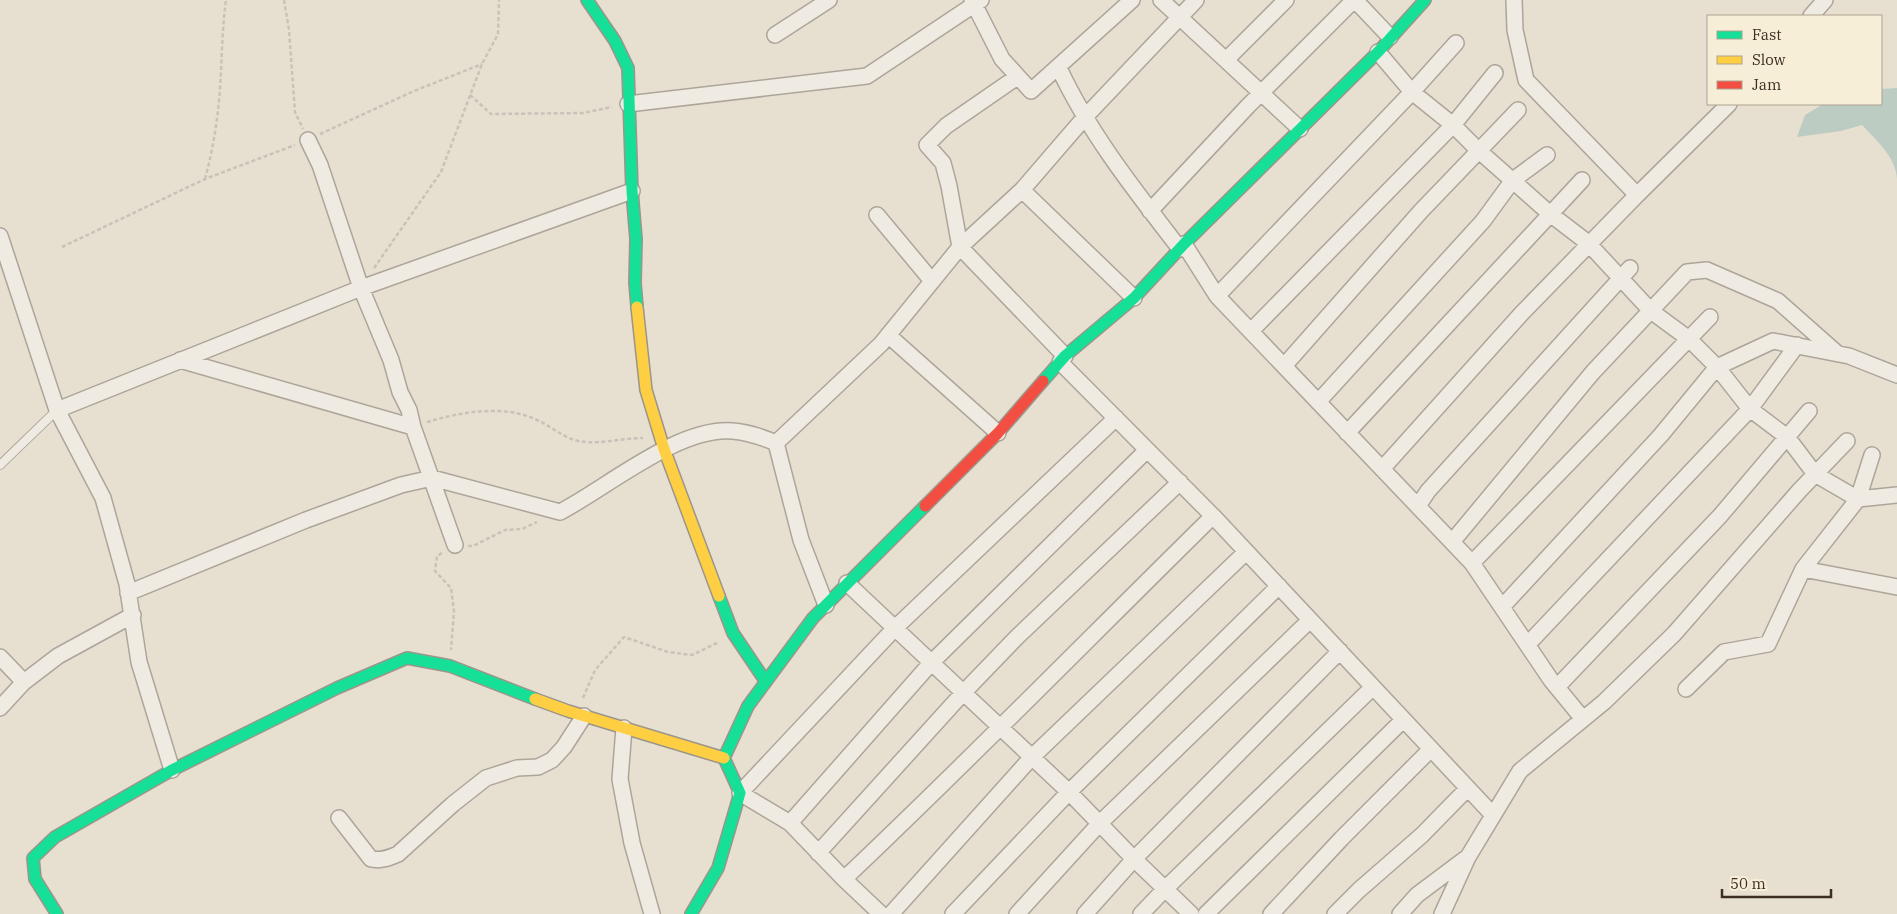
<svg xmlns="http://www.w3.org/2000/svg" width="1897" height="914" font-family="'IBM Plex Serif',serif">
<style>
.water{fill:#bcccc2}
.lines{fill:none;stroke-linecap:round;stroke-linejoin:round}
.lane-casing{stroke:#ada599;stroke-width:10}
.street-casing{stroke:#ada599;stroke-width:18}
.fast-casing{stroke:#9c958a;stroke-width:14}
.slow-casing{stroke:#9c958a;stroke-width:14}
.jam-casing{stroke:#9c958a;stroke-width:14}
.path{stroke:#c8c2b9;stroke-width:2.5;stroke-dasharray:4 2.5;stroke-linecap:butt}
.lane{stroke:#efebe3;stroke-width:8}
.street{stroke:#efebe3;stroke-width:15}
.fast{stroke:#16e098;stroke-width:11}
.slow{stroke:#ffcf43;stroke-width:11}
.jam{stroke:#f24e42;stroke-width:11}
</style>
<rect width="100%" height="100%" fill="#e7e0d1"/>
<path class="water" d="M1897,88V179C1896,157 1876,140 1862,125L1841,131L1797,137L1805,115L1823,104H1881V89Z"/>
<g class="lines">
<defs>
<path id="lane" d="M0,465L57,410"/>
<path id="street" d="M972,0L1002,59L1031,91L1132,0
M1161,0L1300,129
M1355,0L1390,37
M1514,0L1515,30L1526,80L1637,195L1729,104
M1811,16L1825,0
M775,35L829,0
M1378,52L1412,92L1453,125L1478,150L1549,213L1588,243L1651,311L1689,339L1717,367L1750,409L1787,437L1815,474L1858,499L1872,455
M1226,60L1286,0
M1059,68C1089,133 1136,192 1180,249
M1017,77L946,126L927,145L943,163L949,186L960,247L1065,356
M628,104L867,76L981,0
M308,140L320,165L361,288L391,360L400,392L409,410L413,427
M1022,190L1134,298
M1150,211L1248,106L1354,0
M877,215L932,281
M0,236L57,410L103,498L127,584L139,662L172,770
M1184,244L1217,296L1472,563L1551,680L1583,719
M1217,296L1412,92L1456,43
M1251,331L1453,125L1495,73
M888,335L998,433
M180,360L413,427L455,545
M1060,362L1213,516L1493,815
M1284,366L1421,211L1518,110
M1318,402L1483,221L1513,180L1547,155
M57,410L361,288L632,191
M1347,433L1582,180
M776,443L881,344L960,247L1022,190L1085,117L1196,0
M776,443L801,540L826,605
M1382,469L1522,313L1637,195
M1418,506L1428,491L1630,268
M1452,542L1593,372L1687,272L1707,270L1778,301L1838,354
M1472,563L1710,317
M1803,569L1897,587
M847,583L1069,792L1134,859L1191,914
M128,593L306,520L401,485L432,478L560,512C608,487 678,427 732,431C748,432 762,437 776,443
M1502,607L1661,435L1717,367L1773,341L1849,356L1897,375
M1528,644L1750,409L1797,345
M0,657L24,682
M1557,687L1720,516L1809,411
M1686,689L1724,652L1768,644L1803,569L1858,499L1897,495
M0,708L24,682L58,656L133,615
M624,728L620,779L632,843L652,914
M339,818L371,859C381,861 389,858 398,854L453,804L486,778L517,768L538,767L552,760L564,747L584,716
M790,823L931,663L1147,450
M818,853L963,693L1017,637L1180,482
M844,879C969,761 1090,637 1213,516
M881,914L844,879L790,823L740,793L894,629L1116,418
M891,914L1032,757L1246,552
M953,914L1069,792L1279,586
M1017,914L1100,823L1309,621
M1085,914L1134,859L1340,651
M1141,914L1165,889L1373,687
M1206,914L1403,720
M1271,914L1342,838L1431,749
M1335,914L1359,890L1422,835L1468,788
M1400,914L1417,895L1465,859
M1442,914L1468,857L1520,771L1604,702L1674,634L1799,491L1847,441"/>
<path id="fast" d="M587,0L615,41L628,68L632,191L636,239L635,283L637,307
M1043,381L1065,356L1134,298L1184,244L1378,52L1425,0
M719,596L733,633L766,682
M57,914L35,879L33,858L55,837L172,770L337,688L407,658L450,666L535,699
M691,914L718,868L740,793L724,758L748,706L813,618L925,506"/>
<path id="slow" d="M637,307L646,390L664,449L719,596
M535,699L568,711L724,758"/>
<path id="jam" d="M925,506L998,433L1043,381"/>
</defs>
<use href="#lane" class="lane-casing"/>
<use href="#street" class="street-casing"/>
<use href="#fast" class="fast-casing"/>
<use href="#slow" class="slow-casing"/>
<use href="#jam" class="jam-casing"/>
<path class="path" d="M284,0L289,30L295,112L303,129
M470,95L491,114L583,113L612,107
M320,134L414,91L482,64
M205,179C213,149 218,119 220,88C222,59 222,29 226,0
M62,247L205,179L295,145
M374,268L441,172L482,64L498,34L499,0
M427,422C461,412 504,404 537,420C551,426 562,437 578,441C600,445 622,438 643,438
M468,546H473L505,530L522,529L537,522
M442,553L437,556L435,571L451,588L454,611L451,650
M583,698L595,670L624,637L668,652L692,655L719,642"/>
<use href="#lane" class="lane"/>
<use href="#street" class="street"/>
<use href="#fast" class="fast"/>
<use href="#slow" class="slow"/>
<use href="#jam" class="jam"/>
</g>
<rect x="1707" y="15" width="175" height="90" fill="#f7eed8" stroke="#ada18e"/>
<rect x="1717" y="31" width="25" height="8" fill="#16e098" stroke="#ada18e"/>
<text x="1752" y="40" font-size="15" fill="#3d2e20">Fast</text>
<rect x="1717" y="56" width="25" height="8" fill="#ffcf43" stroke="#ada18e"/>
<text x="1752" y="65" font-size="15" fill="#3d2e20">Slow</text>
<rect x="1717" y="81" width="25" height="8" fill="#f24e42" stroke="#ada18e"/>
<text x="1752" y="90" font-size="15" fill="#3d2e20">Jam</text>
<path d="M1722 889v8h109v-8" fill="none" stroke="#3d2e20" stroke-width="2.5"/>
<text x="1730" y="889" font-size="15" fill="#3d2e20" stroke="#f7eed8" stroke-width="4" paint-order="stroke">50 m</text>
</svg>
